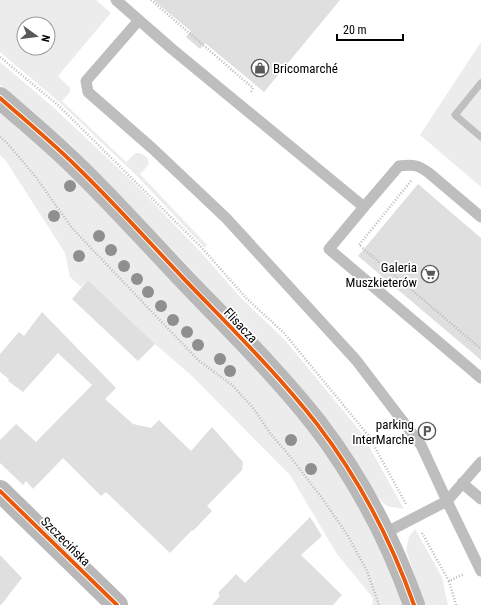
<svg xmlns="http://www.w3.org/2000/svg" width="481" height="605" font-family="'Roboto Condensed',sans-serif">
<style>
.green{fill:#ececec;fill-rule:evenodd}
.lines{fill:none;stroke-linecap:round;stroke-linejoin:round}
.stream{stroke:#bfbfbf;stroke-width:7}
.building{fill:#dfdfdf}
.path{stroke:#b9b9b9;stroke-width:2.5;stroke-dasharray:1 2;stroke-linecap:butt}
.lane{stroke:#bebebe;stroke-width:11}
.secondary{stroke:#b8b8b8;stroke-width:22}
.cycleway-casing{stroke:#fff;stroke-width:6}
.cycleway{stroke:#e8590c;stroke-width:4}
.tree{fill:#8f8f8f}
.labels{text-anchor:middle;stroke-width:3.5;stroke-linejoin:round;paint-order:stroke}
.poi-label{font-size:13px;fill:#000;stroke:#fff;text-anchor:end}
.street-label{font-size:13px;fill:#000;stroke:#fff}
</style>
<rect width="100%" height="100%" fill="#fff"/>
<path class="green" d="M0,0H96L110,12V14L58,76L70,88V92L62,101L126,162L136,153C141,153 143,154 146,157C153,164 144,169 140,174L207,245L205,248L137,176L59,102L0,52ZM24,24H48V48H24Z
M481,42V187L420,135Z
M0,62L53,107L135,184L198,249L241,298L284,339L361,432L404,509L387,506L381,501L217,298L169,246L72,146L0,85Z
M0,111L63,166L266,380L300,418L340,475L359,507L392,576L402,605H372L373,598L337,554L290,475L193,377L155,344L88,280L81,287L70,277L65,253L6,161L0,155Z
M415,529L442,577L448,605H425L406,550L409,537Z"/>
<g class="lines">
<path class="stream" d="M481,83L455,115L481,137"/>
</g>
<path class="building" d="M153,0H340L264,92L205,43L200,49L186,37L191,31Z
M418,184L481,238V360L358,256Z
M88,280L155,344L138,361L72,299Z
M42,312L116,388L105,399L133,424L151,428L159,420L191,451L212,427L243,462L242,470L207,506L212,511L193,531L192,530L170,553L106,492L101,496L63,458L33,489L26,481L23,485L0,463V440L16,424L36,442L92,385L58,353L23,392L8,381L9,379L0,372V354L19,332L24,336Z
M310,517L322,536L301,555L342,595L333,605H212L220,596L218,593L236,574L245,583Z
M0,555L22,578L1,605H0Z"/>
<g class="lines">
<path class="path" d="M151,0L253,88L251,92
M0,57L59,106L202,248L247,299L284,333L368,435L406,504
M0,137L7,143L35,176L72,228L110,268L198,360L232,385L254,409L270,433L288,454L322,498L348,536L367,571L379,605
M411,181L359,245L481,349
M422,533L449,581
M456,605L449,581L464,574"/>
<path class="lane" d="M116,0L172,49L364,207L329,249L481,378
M139,20L86,81L88,92L153,149L226,218L356,360L421,445L447,501L385,533
M364,207L399,166C413,164 418,165 429,173L481,217
M481,462L447,501L481,571
M462,483L481,499"/>
<path class="secondary" d="M0,98C26,121 53,143 77,167C114,203 149,242 185,280C230,327 277,373 317,424C359,479 391,540 414,605
M0,491L117,605"/>
<defs>
<path id="cycleway" d="M0,98C26,121 53,143 77,167C114,203 149,242 185,280C230,327 277,373 317,424C359,479 391,540 414,605
M0,491L117,605"/>
</defs>
<use href="#cycleway" class="cycleway-casing"/>
<use href="#cycleway" class="cycleway"/>
</g>
<g class="tree">
<circle cx="70" cy="186" r="6"/>
<circle cx="54" cy="216" r="6"/>
<circle cx="99" cy="236" r="6"/>
<circle cx="111" cy="250" r="6"/>
<circle cx="79" cy="256" r="6"/>
<circle cx="124" cy="266" r="6"/>
<circle cx="137" cy="279" r="6"/>
<circle cx="148" cy="292" r="6"/>
<circle cx="161" cy="306" r="6"/>
<circle cx="173" cy="320" r="6"/>
<circle cx="187" cy="332" r="6"/>
<circle cx="198" cy="345" r="6"/>
<circle cx="220" cy="359" r="6"/>
<circle cx="230" cy="371" r="6"/>
<circle cx="291" cy="440" r="6"/>
<circle cx="311" cy="469" r="6"/>
</g>
<defs>
<symbol id="shop-ring" viewBox="-11 -11 22 22"><circle r="9.5" fill="#fff" stroke="#595959" stroke-width="1.5"/><path d="M-5-2.5h2.3a2.7 3.5 0 0 1 5.4 0H5L5.5 6h-11ZM-1.5-2.5h3a1.5 2.3 0 0 0-3 0Z" fill="#595959"/></symbol>
<symbol id="supermarket-ring" viewBox="-11 -11 22 22"><circle r="9.5" fill="#fff" stroke="#595959" stroke-width="1.5"/><path d="M-6-5.5h2.5l.6 2H6L4.5 2H-2.5L-4.4-4H-6ZM-1.5 3.2a1.3 1.3 0 1 0 .1 0ZM3 3.2a1.3 1.3 0 1 0 .1 0Z" fill="#595959"/></symbol>
<symbol id="parking-ring" viewBox="-11 -11 22 22"><circle r="9.5" fill="#fff" stroke="#595959" stroke-width="1.5"/><path d="M-3.5-5.5H1a3.5 3.5 0 0 1 0 7H-1V5.5H-3.5ZM-1-3.4V-.6H.8a1.4 1.4 0 0 0 0-2.8Z" fill="#595959"/></symbol>
</defs>
<g fill-rule="evenodd">
<use href="#shop-ring" x="250" y="58" width="20" height="20"/>
<use href="#supermarket-ring" x="420" y="264" width="20" height="20"/>
<use href="#parking-ring" x="417" y="421" width="20" height="20"/>
</g>
<g class="labels">
<g class="poi-label">
<text x="273" y="73" text-anchor="start">Bricomarché</text>
<text x="417" y="272">Galeria<tspan x="417" dy="15">Muszkieterów</tspan></text>
<text x="414" y="429">parking<tspan x="414" dy="15">InterMarche</tspan></text>
</g>
<g class="street-label">
<text transform="translate(241 325) rotate(47)" y="5">Flisacza</text>
<text transform="translate(66 541) rotate(45)" y="5">Szczecińska</text>
</g>
</g>
<g transform="translate(36 36) rotate(104)"><circle r="19" fill="#ffffff" stroke="#999999"/>
<path d="M0-3L7 15L0 10L-7 15Z" fill="#595959"/>
<text y="-6" font-size="11" font-weight="bold" text-anchor="middle" fill="#000000">N</text>
</g>
<path d="M337 34v6h66v-6" fill="none" stroke="#000000" stroke-width="2"/>
<text x="343" y="34" font-size="12" fill="#000000" stroke="#ffffff" stroke-width="3" paint-order="stroke">20 m</text>
</svg>
